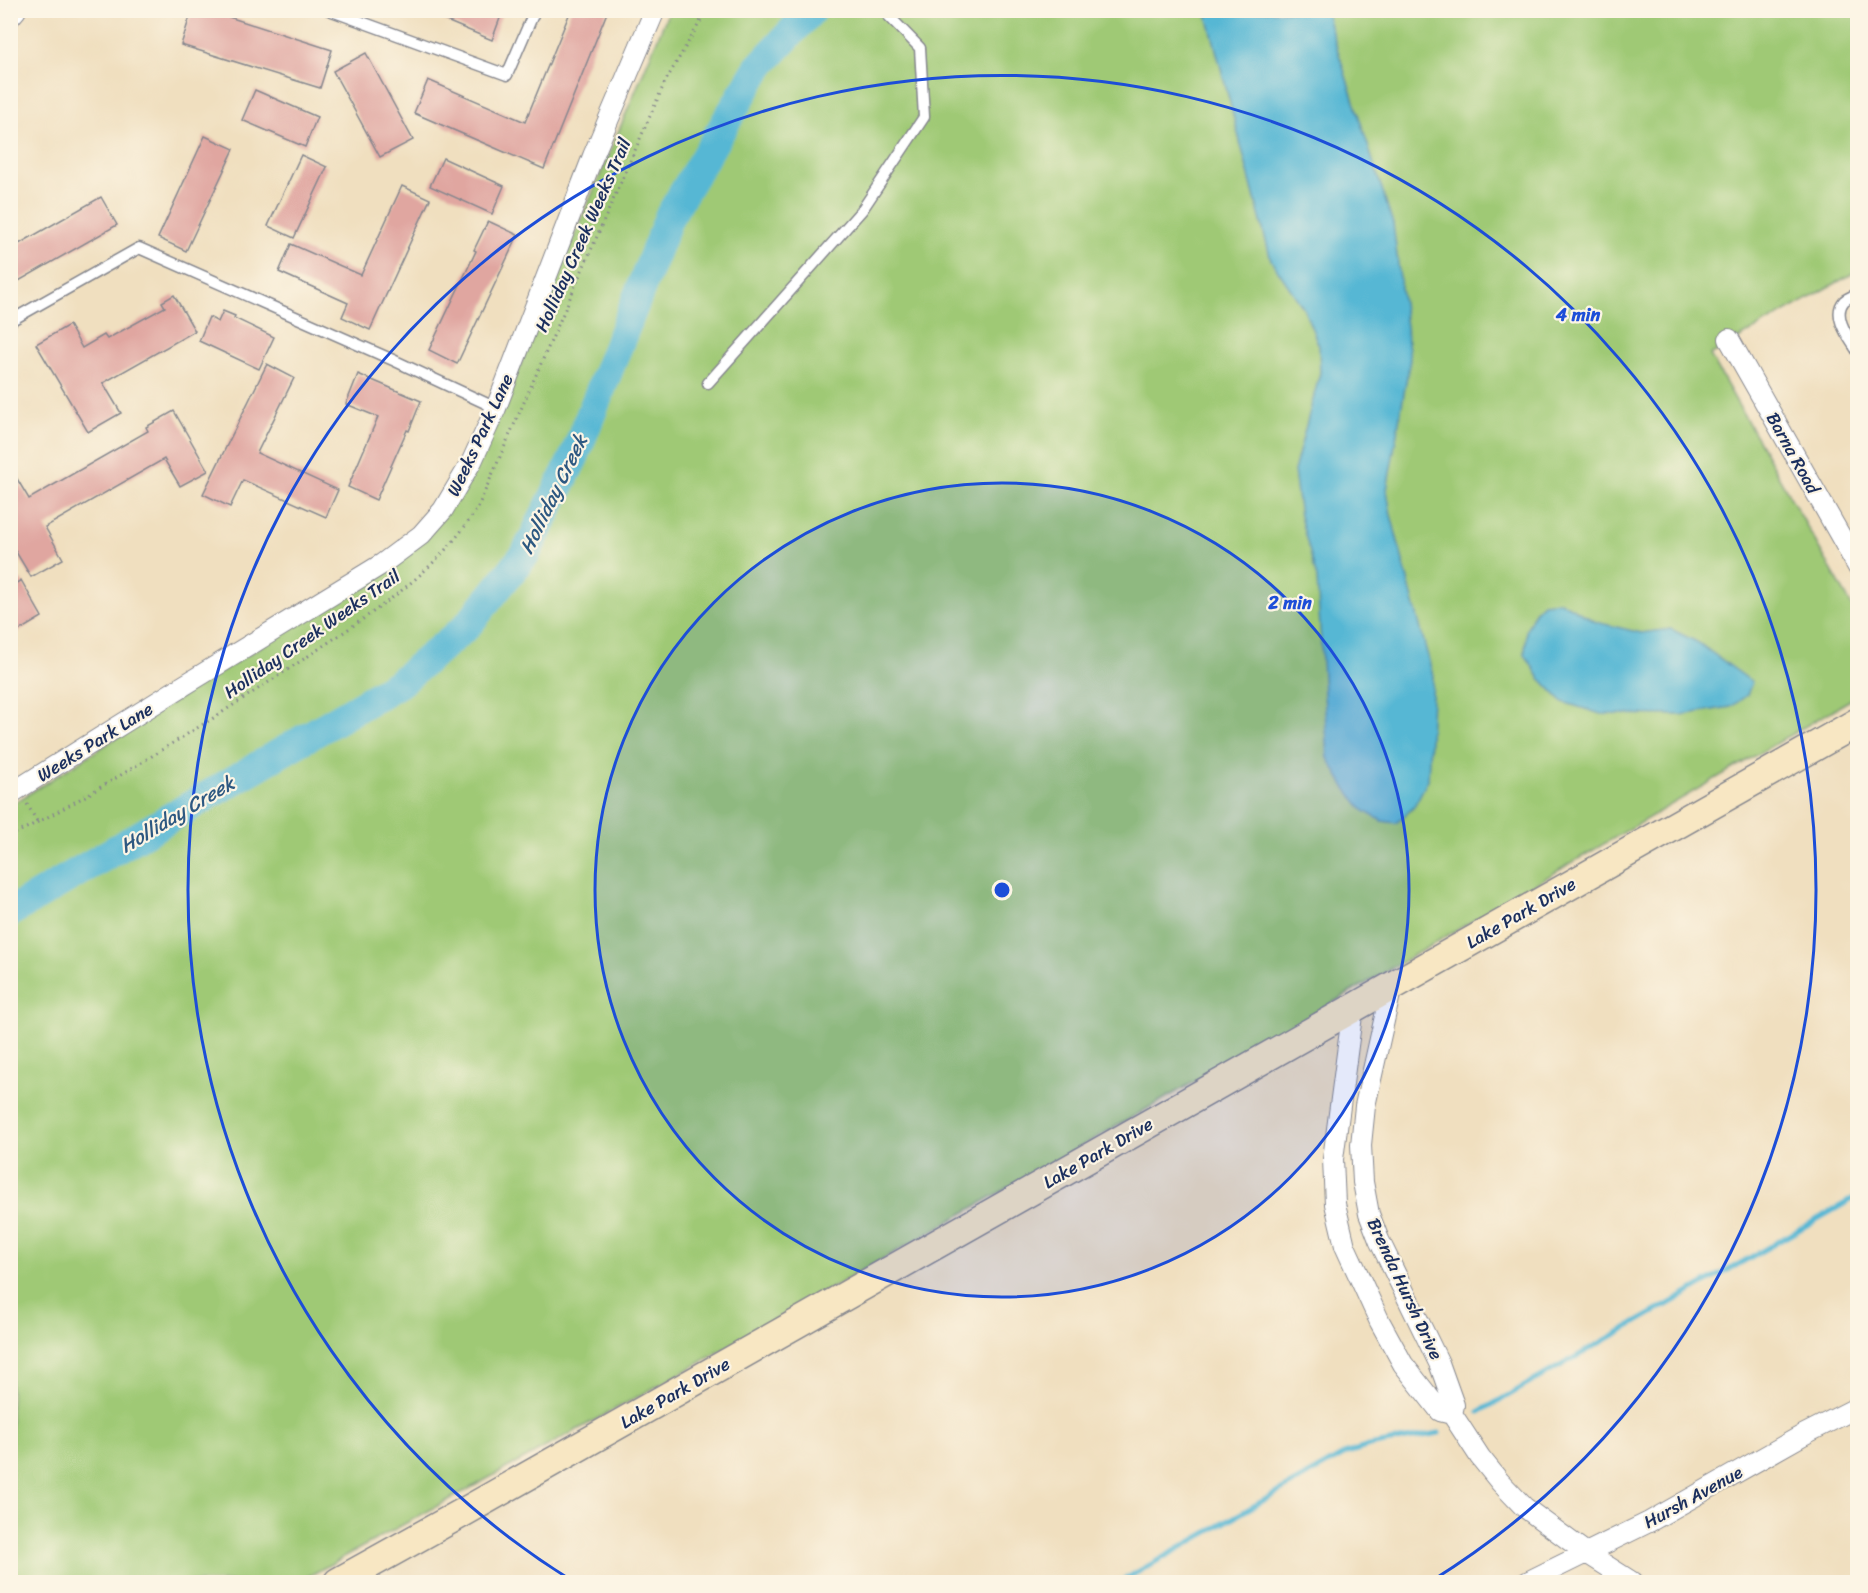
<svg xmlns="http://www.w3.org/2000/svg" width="1868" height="1593" font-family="Sriracha,sans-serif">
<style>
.green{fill:#9fc975;stroke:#5d7c6a;stroke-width:1.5}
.water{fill:#56b7d4;stroke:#387399;stroke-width:1.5}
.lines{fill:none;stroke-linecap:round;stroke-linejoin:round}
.stream{stroke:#56b7d4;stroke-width:5}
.river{stroke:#56b7d4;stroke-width:30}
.building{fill:#e0a6a0}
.lane-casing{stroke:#86878e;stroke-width:13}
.street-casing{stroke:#86878e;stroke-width:22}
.secondary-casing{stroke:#86878e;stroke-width:31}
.path{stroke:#86878e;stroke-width:3;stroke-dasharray:1.5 4.5;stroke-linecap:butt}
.lane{stroke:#fff;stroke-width:10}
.street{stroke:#fff;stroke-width:20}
.secondary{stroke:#f8e7c3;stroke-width:28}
.ring{fill:none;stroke:#1d4ed8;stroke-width:3}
.labels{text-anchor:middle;stroke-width:4.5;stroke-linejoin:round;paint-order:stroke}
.street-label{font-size:18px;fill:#1b2f5e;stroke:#fcf5e5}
.water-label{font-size:20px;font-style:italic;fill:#2d5881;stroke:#fcf5e5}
.centre{fill:#1d4ed8;stroke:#fcf5e5;stroke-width:3}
.ring-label{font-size:18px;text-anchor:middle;font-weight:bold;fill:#1d4ed8;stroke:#fcf5e5;stroke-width:4.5;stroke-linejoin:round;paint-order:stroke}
</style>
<rect width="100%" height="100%" fill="#fcf5e5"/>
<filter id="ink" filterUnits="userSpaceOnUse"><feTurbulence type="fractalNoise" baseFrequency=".0167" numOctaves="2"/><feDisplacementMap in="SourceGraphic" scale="12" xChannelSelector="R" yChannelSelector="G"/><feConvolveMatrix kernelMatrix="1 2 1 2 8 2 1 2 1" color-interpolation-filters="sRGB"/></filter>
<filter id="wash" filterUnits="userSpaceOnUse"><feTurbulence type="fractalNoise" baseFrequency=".008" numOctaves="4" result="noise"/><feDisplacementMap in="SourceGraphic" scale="24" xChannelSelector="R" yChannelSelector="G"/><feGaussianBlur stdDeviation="1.35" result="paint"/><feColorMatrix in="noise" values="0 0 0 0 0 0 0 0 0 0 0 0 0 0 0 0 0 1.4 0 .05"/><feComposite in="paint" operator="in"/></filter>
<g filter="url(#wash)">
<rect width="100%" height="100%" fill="#f0dfbf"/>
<path class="green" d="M669,11H1857V271L1710,355L1857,615V696L1303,1020L696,1365L298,1582H11V805L416,548L501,411Z"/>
<path class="water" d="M1206,11H1326L1330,26L1393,224L1410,359L1387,490L1391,515L1433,676L1428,780L1413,808L1396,823L1382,821L1364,811L1345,787L1328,758L1317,578L1300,516L1294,471L1320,373L1319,346L1304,309L1271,260Z
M1560,601L1596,622L1641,633L1671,629L1697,642L1752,682L1747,695L1731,707L1681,715L1601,714L1563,702L1539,677L1525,654L1526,631L1535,611L1543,603Z"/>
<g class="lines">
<path class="stream" d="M1479,1412L1858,1196
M1120,1582L1347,1453L1369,1446L1439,1433"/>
<path class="river" d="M10,912L399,683L466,627L526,553L574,457L669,217L758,68L812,10"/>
</g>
<g id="blocks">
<path class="building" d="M192,10H207L332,50L320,88L181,45Z
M420,10H503L492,40Z
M571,10H608L544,169L414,113L428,80L525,122Z
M366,53L413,140L380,157L333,71Z
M255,90L317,117L305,147L242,120Z
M205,136L234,149L186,251L158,238Z
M301,155L327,167L294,238L268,226Z
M443,158L504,186L492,214L430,186Z
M402,186L430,199L370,330L342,317L348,303L279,272L291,244L361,275Z
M101,197L117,225L10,286V249Z
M488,221L518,235L457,364L429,350L476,251L474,250Z
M174,295L195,331L103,383L121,413L88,432L36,344L69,325L82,348L104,335L107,339L165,307L162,302Z
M223,311L235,316L234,318L274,337L259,369L199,341L209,317L218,322Z
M267,364L294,378L257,453L338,490L326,517L243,480L230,507L203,494Z
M358,374L421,401L409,431L407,430L376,500L348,487L378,417L346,404Z
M174,411L208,471L180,486L164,459L45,527L63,559L31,577L10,542V467L29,499L148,431L146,427Z
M21,580L42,617L10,636V587Z"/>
</g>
</g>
<g filter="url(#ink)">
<use href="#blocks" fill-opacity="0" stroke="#86878e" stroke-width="1.5"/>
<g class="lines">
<defs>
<path id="lane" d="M329,10L507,75L535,10
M1858,293C1854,296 1847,298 1844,301C1831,316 1850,339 1858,352
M10,321L139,248L393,360L496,408
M708,383L862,210L924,117L920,48L883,10"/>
<path id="street" d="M10,17L16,10
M1729,339L1858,567
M10,794L178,689L382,564L421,535L443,510L472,461L496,408L593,156L655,10
M1392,985L1365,1106L1361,1145L1363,1182L1369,1214L1379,1240L1439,1363L1454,1405L1452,1414
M1353,1008L1333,1159L1335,1204L1345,1246L1380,1322L1403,1364L1440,1411L1452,1414L1480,1457L1500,1482L1524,1507L1585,1552L1632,1582
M1527,1582L1649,1522L1803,1435L1858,1407"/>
<path id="secondary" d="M338,1582L464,1512L1858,722"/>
</defs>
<use href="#lane" class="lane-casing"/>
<use href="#street" class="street-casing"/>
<use href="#secondary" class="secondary-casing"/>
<path class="path" d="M27,804L38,823
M10,836C81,802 148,758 215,717C253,692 291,668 329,642C386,604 439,568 477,509L665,82L707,10"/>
<use href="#lane" class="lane"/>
<use href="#street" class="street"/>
<use href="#secondary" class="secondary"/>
</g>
</g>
<circle cx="1002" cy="890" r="407" fill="#1d4ed8" fill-opacity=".12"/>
<g class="ring">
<circle cx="1002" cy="890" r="407"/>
<path d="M571 1580A814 814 0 1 1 1433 1580"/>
</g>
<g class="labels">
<g class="street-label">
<text transform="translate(583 235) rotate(-66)" y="6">Holliday Creek Weeks Trail</text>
<text transform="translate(480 435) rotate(-65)" y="6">Weeks Park Lane</text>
<text transform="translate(1793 453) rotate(61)" y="6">Barna Road</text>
<text transform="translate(312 634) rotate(-35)" y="6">Holliday Creek Weeks Trail</text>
<text transform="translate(95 742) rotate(-32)" y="6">Weeks Park Lane</text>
<text transform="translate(1521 913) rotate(-30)" y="6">Lake Park Drive</text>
<text transform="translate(1098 1153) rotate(-30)" y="6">Lake Park Drive</text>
<text transform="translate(1405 1289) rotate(65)" y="6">Brenda Hursh Drive</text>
<text transform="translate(675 1393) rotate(-30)" y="6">Lake Park Drive</text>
<text transform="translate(1693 1497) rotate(-29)" y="6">Hursh Avenue</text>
</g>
<g class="water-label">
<text transform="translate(553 494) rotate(-64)" y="7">Holliday Creek</text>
<text transform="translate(177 814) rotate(-31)" y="7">Holliday Creek</text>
</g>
</g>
<circle cx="1002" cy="890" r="9" class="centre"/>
<g class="ring-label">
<text x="1578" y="321">4 min</text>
<text x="1290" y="609">2 min</text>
</g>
<rect width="1868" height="1593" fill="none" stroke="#fcf5e5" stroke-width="36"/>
</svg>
